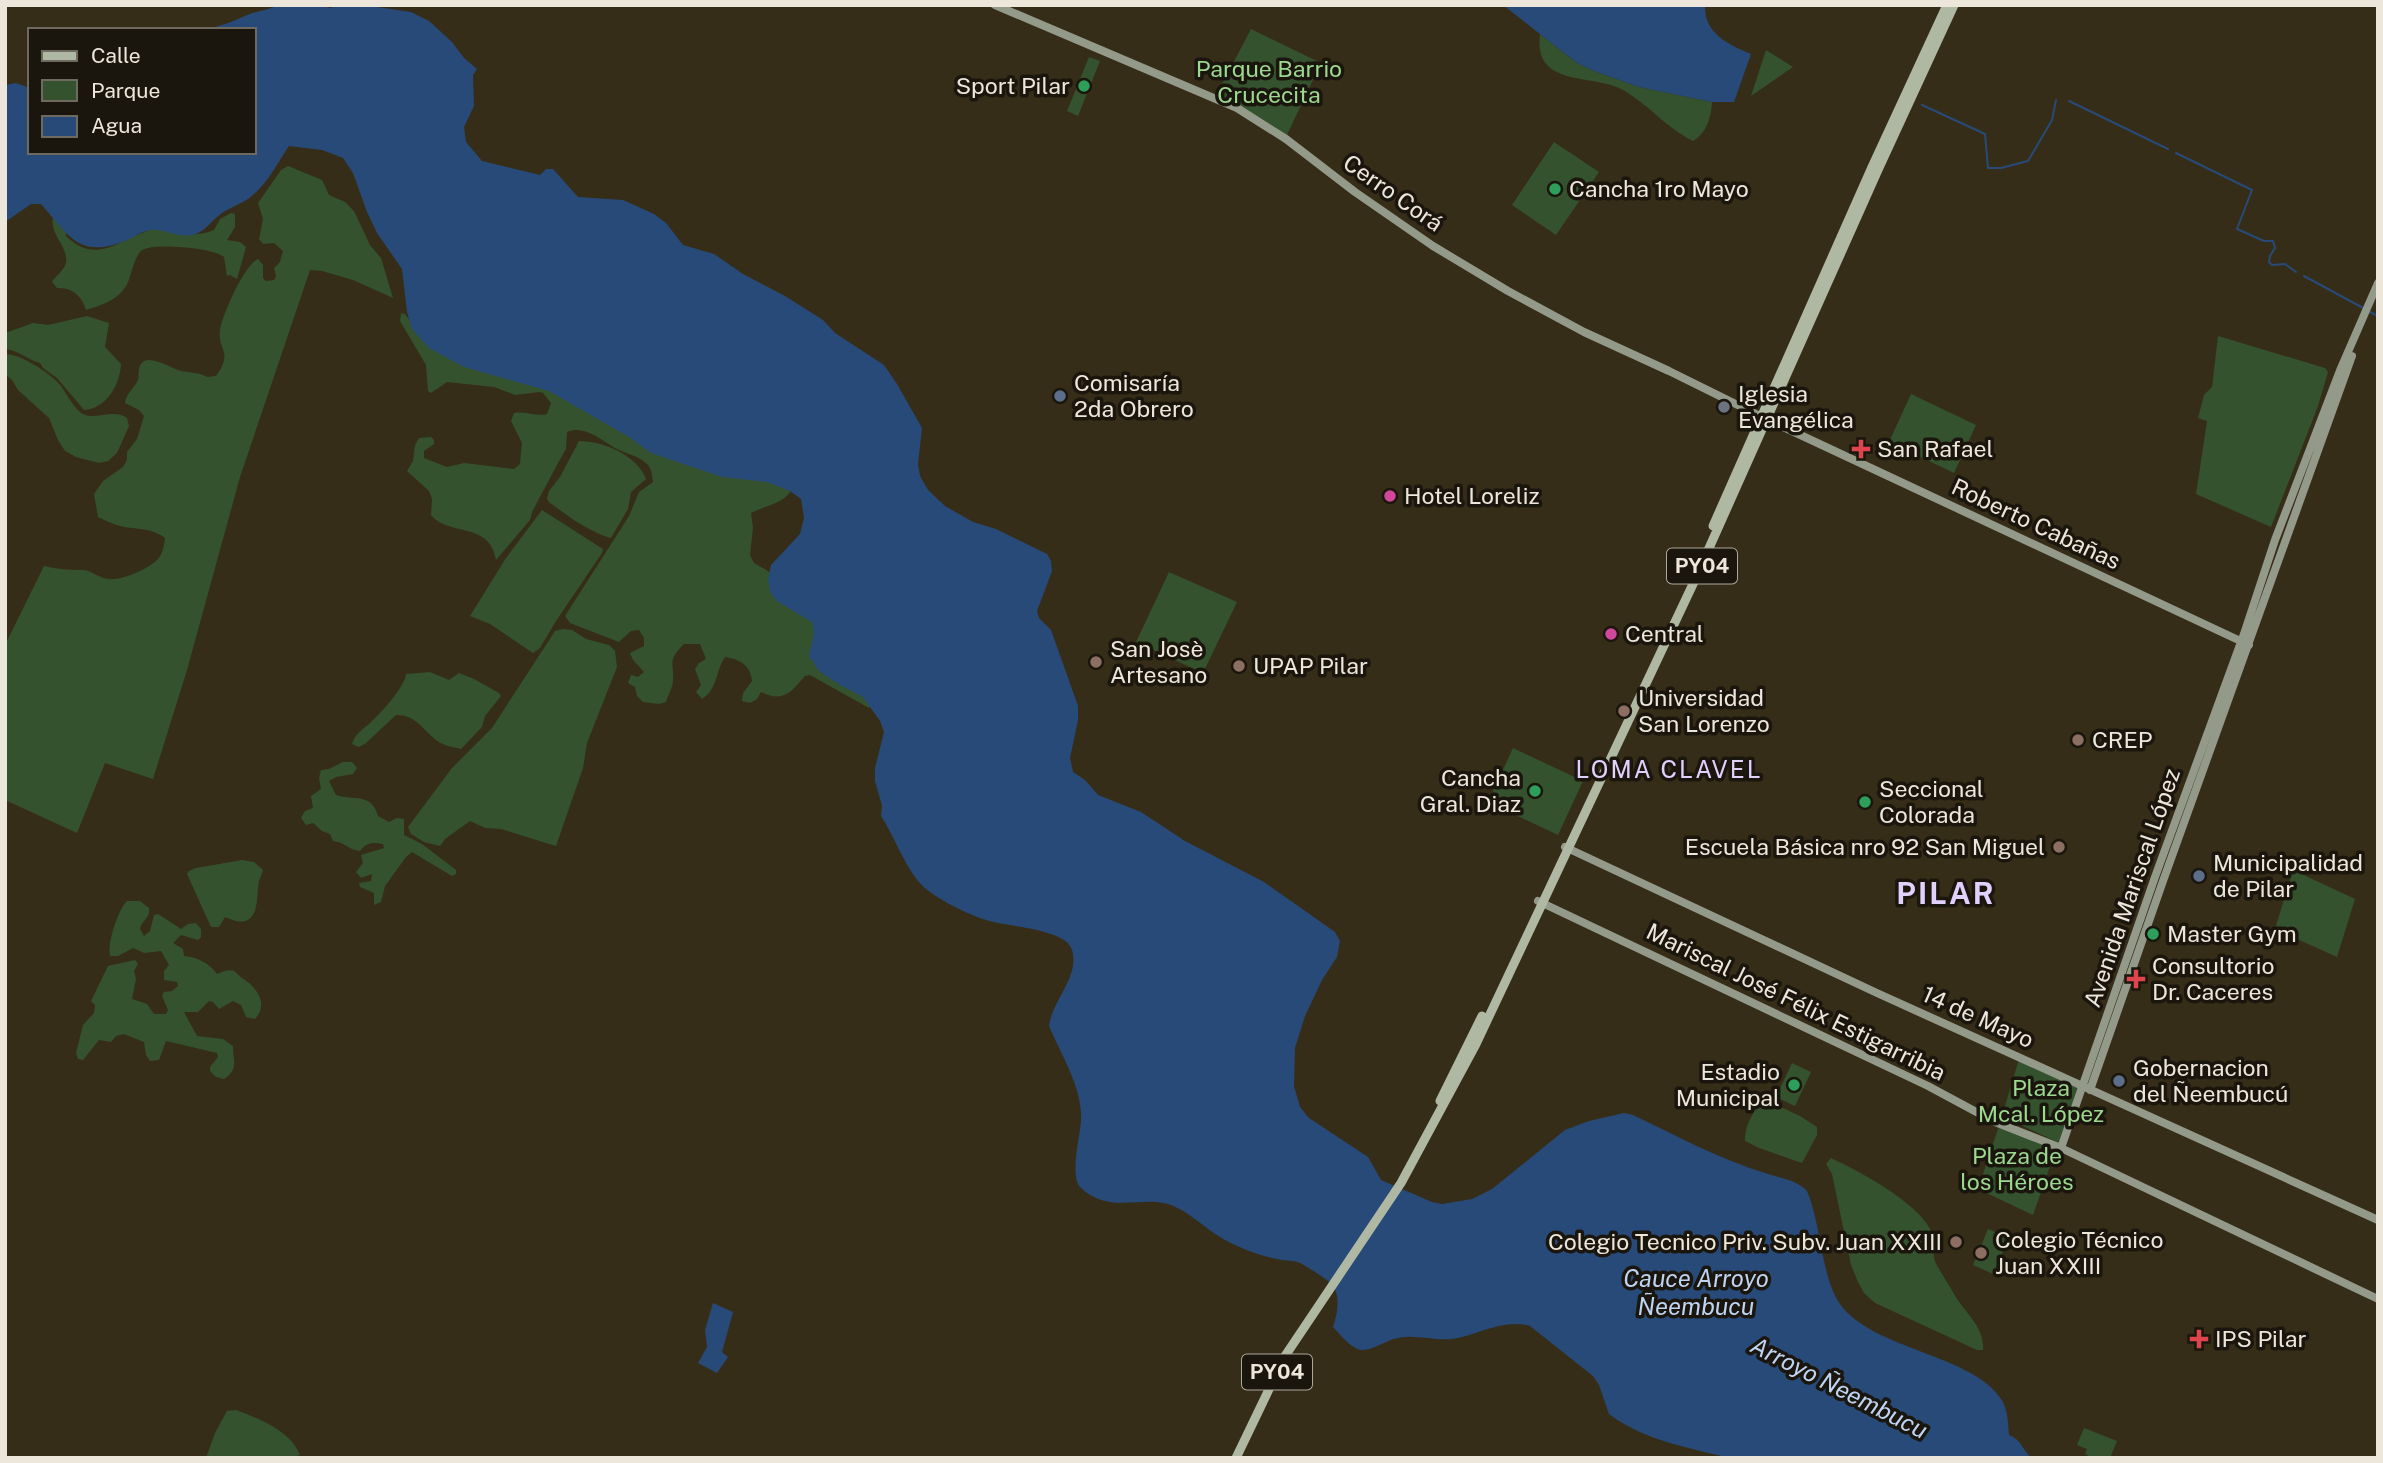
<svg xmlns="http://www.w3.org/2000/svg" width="2383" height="1463" font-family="'Public Sans',sans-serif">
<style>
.green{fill:#34522d}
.water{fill:#284a78}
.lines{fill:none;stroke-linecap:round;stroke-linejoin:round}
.stream{stroke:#284a78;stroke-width:2}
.secondary{stroke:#939a8a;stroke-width:8}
.primary{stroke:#afb8a3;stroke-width:9}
.leisure-dot{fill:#2e9e5b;stroke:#1a160d;stroke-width:2.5}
.service-dot{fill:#5c6f8a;stroke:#1a160d;stroke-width:2.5}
.worship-dot{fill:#6b7280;stroke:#1a160d;stroke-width:2.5}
.health-dot{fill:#e0444e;stroke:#1a160d;stroke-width:2.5}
.hotel-dot{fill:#d1479c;stroke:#1a160d;stroke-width:2.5}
.education-dot{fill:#8d6e63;stroke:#1a160d;stroke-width:2.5}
.labels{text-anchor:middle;stroke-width:7;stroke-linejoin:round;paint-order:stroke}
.shield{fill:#1a160d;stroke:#ada89c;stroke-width:2}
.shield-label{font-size:21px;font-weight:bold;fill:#ece7da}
.park-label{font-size:23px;fill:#9dd88f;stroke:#1a160d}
.poi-label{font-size:23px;fill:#ece7da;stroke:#1a160d;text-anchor:start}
.street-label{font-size:23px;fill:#ece7da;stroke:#1a160d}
.neighbourhood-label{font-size:24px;letter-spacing:2px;fill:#e0d1fc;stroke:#1a160d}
.water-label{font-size:24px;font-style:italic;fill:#bfd4f2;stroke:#1a160d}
.district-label{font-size:30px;font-weight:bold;letter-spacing:2px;fill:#e0d1fc;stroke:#1a160d}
</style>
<rect width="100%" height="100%" fill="#362d18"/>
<path class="green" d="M1251,29L1321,63L1286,137L1216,96Z
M1540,34L1577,63L1594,71L1639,87L1712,102C1711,117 1707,133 1693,141C1665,127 1648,104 1623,90C1593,73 1533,89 1540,34Z
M1766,50L1793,67L1751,96Z
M1089,57L1100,61L1078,116L1067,111Z
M1554,142L1599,172L1556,235L1512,205Z
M288,166L322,180L329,195L345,202L354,211L370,245L381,258L393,298L353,280L322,271L310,270L240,477L187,670L153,779L105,763L77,833L5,800V645L44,566C57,569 69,570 82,570C91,570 99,578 108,579C121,581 149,569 158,559C163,553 164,546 165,538C151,527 137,530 120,526C112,524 105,520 98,517L94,494L103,481L123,467L127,460V452L137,439L144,416L139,410L125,403C126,393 134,389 138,380C139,377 138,373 139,369C143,349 170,368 181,371C191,373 199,372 207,377L216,376C234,351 217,350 220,330C222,315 245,264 258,259L263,265V278L266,281L274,280L276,276L274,268L280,262L283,251L274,243L263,244L259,239L263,219L258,203L281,170Z
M231,213L235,214V227L227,240L240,242L246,247L237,279L230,275L227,276L224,257C215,248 150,242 141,251C135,257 133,268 130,276C125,297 106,304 86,310C82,296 72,287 57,288L52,282C55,276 64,271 66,263C69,247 49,234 53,218L66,223V236C89,259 109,249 134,236C141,233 147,232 154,227C176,232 193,239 214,230L220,219Z
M401,313L405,314L414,326L792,489C784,504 766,505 751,513L753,528L750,555L754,563L768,571L791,594L875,702L869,708L810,675L805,676C791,692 784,703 761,692L757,699L750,703L742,701L743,693L752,681C751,665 739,659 725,657C715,672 718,689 702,699L696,692L701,685L695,669L699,663L706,659L700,644H684C667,661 674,661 673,680C673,687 668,695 666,702L659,704L643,702L637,696L635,687L628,683L631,675L638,677L644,672L633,660L630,653L644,646V638L639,630L631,631L619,642L570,623L565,616L629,516L639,492L653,482C652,476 652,470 648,465C639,455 625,454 613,447C600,439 584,425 567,432L566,449L558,463L532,512L530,520L496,560C490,521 449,537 431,515L432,499L429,491L407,471L413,461L415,445L419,438L431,437L434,440V444L424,451V458L447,467L464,463L514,469L520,464L522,443L511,421L514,413C525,411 538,417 547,414L551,403L543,393L539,392L515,395L494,387L447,382L431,393L428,391L426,365L400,321Z
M87,316L109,323L105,347L121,364C120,385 106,409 84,410L57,378L43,368L40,363C28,360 18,350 5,349V333L33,323L48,325Z
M2218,336L2325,368L2328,372L2318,406L2271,527L2196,494L2207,421L2198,418L2204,395L2212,387Z
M5,354C19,353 52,374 61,386C67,394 72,405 80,412C93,423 112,407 127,418L129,426L117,453L108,461L99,463L76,457L65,451L58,440L49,418L18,390L12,380L5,374Z
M1911,394L1976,425L1954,473L1889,442Z
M579,441C603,441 637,455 646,479L631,492L628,509L611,538C591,533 566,515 549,502L547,499L549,491L560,477Z
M542,510L603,549L602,553L556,621L540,648L533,653L490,624L470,616L506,558Z
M1169,572L1237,602L1203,673L1136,642Z
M563,629L572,630L586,639L609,645L615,651L617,667L587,743L583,768L556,846L501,829L485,828L470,821L445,839L440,846L424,842L411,834L408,827L452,768L492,728L555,631Z
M430,672L449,680L459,673L474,679L499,693L501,696L485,716L482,727L461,749C454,747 445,746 439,742C424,732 416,714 396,715L366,743L359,747L352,744C355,734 362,730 370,723C380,714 405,687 406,674Z
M1513,748L1583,781L1558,835L1488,802Z
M343,762H352L357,768L353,774L336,777L329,781L336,795C353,801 372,792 378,816L389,822L397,818L404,819V835L422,844L456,870V874L452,876L412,852L406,857L385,886L381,902L374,905V893L360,887L359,883L371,881L372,874L361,878L356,872L363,863L361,855L384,848L383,844C373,842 367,842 360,851C349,850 344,842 333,841L330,834L322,831L313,823L306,825L301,818L305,811L313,808L311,796L321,789L319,778L321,770L329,769Z
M242,860L254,862L263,870C262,874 260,878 259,881C256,894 261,926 236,921C232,920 228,918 225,917L219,927H211L187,874L189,871L196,868Z
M2293,870L2355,899L2337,957L2275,929Z
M127,901H140L149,908C151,918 141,921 140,929L144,936L150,931L154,915L158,914L181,929L188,924L196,923L201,929V937L198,940L181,935L173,943L183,949L184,956C198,957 210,964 217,974C222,972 228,969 234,971C237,973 239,976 242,978C257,987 269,1004 255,1019L246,1017L241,1005L233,1001L219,1009L213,1002L209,1001L198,1012H184L197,1036L223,1039L233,1046C233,1061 239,1069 224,1079L216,1077L210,1071V1067L218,1057L217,1053L166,1041L159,1060L150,1061L146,1055L144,1042L124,1034L116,1036L111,1042L99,1040L83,1060L78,1059L76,1053L83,1025L94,1013L95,1005L91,1001L108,966L135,960L138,964L134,971L136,979L132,999L147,1004L154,1014H166L168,1010L162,996L164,992L172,991L178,986L177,982L164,980V971L169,965L161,951L144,953L133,948L118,956H110C107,943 118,910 127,901Z
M2019,1059L2079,1086L2059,1143L2002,1116Z
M1792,1063L1811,1072L1795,1106L1776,1097Z
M1763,1101H1768L1800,1116L1817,1127V1135L1802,1163L1759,1148L1745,1141C1744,1128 1753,1110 1763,1101Z
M2000,1123L2056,1149L2033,1215L1978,1189Z
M1831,1158C1859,1171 1922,1204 1933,1235C1936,1243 1932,1254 1935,1261C1936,1265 1951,1288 1954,1294C1964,1312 1985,1327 1983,1350H1977L1875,1303L1864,1293L1858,1282L1851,1265L1832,1174L1826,1164Z
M1988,1229L2009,1238L1993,1274L1973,1265Z
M236,1410C258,1418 291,1431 300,1455L289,1458H206L215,1433L227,1411Z
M2084,1428L2117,1441L2110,1458H2093L2085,1454L2087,1449L2077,1445Z"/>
<path class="water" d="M279,5H319L330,8L340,5H363L411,12L429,21L452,42L464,58L477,69L473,75L474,106L464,127L466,142L482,161L540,175L546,169H553L578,197L623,200L654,214L666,223L683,245L714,254L743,274L785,296L823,320L835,333L884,365L897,384L922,428L918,464L920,476L928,490L945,506L973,522L996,529L1047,554L1051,561L1052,571L1037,611L1039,618L1051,630L1078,706V720L1070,758L1073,772L1085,780L1098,795L1141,812L1185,841L1264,882L1335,932L1340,941L1337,957L1322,980L1305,1016L1295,1048L1294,1086L1300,1107L1309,1118L1368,1157L1381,1180L1432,1202L1442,1204L1472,1199L1492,1189L1565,1130L1589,1121L1624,1113L1633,1115C1677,1136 1721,1160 1768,1174C1781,1178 1798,1181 1807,1191C1821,1223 1821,1277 1840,1304C1873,1350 1972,1354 2001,1399C2008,1409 2008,1424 2009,1435C2022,1440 2022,1450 2032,1458H1730C1689,1448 1643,1440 1609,1414L1599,1385L1593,1376L1530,1326C1503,1318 1478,1335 1452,1339C1434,1341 1416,1334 1398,1338C1386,1340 1374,1350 1362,1350C1351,1349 1341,1335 1333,1327C1337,1315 1341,1297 1333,1286C1328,1279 1306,1266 1298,1262C1292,1260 1284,1261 1277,1259C1260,1256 1243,1249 1227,1241C1207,1231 1190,1211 1168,1204C1139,1196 1109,1214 1081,1188C1069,1177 1080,1137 1081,1121C1083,1088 1061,1055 1049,1026C1052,1000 1080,977 1072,950C1066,928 1004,927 983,919C965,913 930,896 918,881C903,862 894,836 881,816L882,806L875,781V768L884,732L880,721L863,697L840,685L819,671L809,656L814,633L812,622L778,602L770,592L768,580L771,565L800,534L804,518L801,499L790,491L767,482L722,477L651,453L629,437L549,391L464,367L429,348L412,329L407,312L402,269L377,233L367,212L353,173L343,158L322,150L289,146C278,162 269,181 254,194C244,204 228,207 217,217C209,224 203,233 192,235C177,238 164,228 150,230C140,232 134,237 125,241C79,259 69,236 41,204H31L5,222V85L16,83L30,88V152H254V30H187C196,27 205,29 215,27C227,24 236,20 247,15C257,11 268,10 279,5Z
M1503,5H1705C1704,34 1728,44 1751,54L1734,102H1712L1639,87L1594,71L1577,63Z
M713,1303L733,1312L722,1352L728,1357L717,1373L698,1363L707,1347L705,1330Z"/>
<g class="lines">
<path class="stream" d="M2069,101L2168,149
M1922,105L1985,134L1988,168H2001L2028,161L2052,120L2056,100
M2176,153L2252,190L2237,229L2264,241H2273L2275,248L2270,256L2269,262L2272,265L2285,264L2296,272
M2304,276L2365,309
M2370,312L2378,316"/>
<path class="secondary" d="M995,5L1237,108L1286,139L1355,192L1433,246L1508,291L1584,332L1669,371L1762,417L2249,645
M1565,847L1877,993L2378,1220
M1538,901L1928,1086L1995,1122L2061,1148L2378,1299
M2090,1090L2163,881L2352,356
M2061,1148L2155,877L2244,634L2275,540L2341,368L2378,283"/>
<path class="primary" d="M1713,526L1872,167L1947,5
M1440,1101L1482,1016
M1236,1458L1285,1356L1401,1183L1476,1044L1693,584L1878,170L1954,5"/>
</g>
<g class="leisure-dot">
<circle cx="1084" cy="86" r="7"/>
<circle cx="1555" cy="189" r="7"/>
<circle cx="1535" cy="791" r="7"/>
<circle cx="1865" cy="802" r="7"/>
<circle cx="2153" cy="934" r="7"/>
<circle cx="1794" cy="1085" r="7"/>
</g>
<g class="service-dot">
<circle cx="1060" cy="396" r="7"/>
<circle cx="2199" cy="876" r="7"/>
<circle cx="2119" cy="1081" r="7"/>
</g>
<circle class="worship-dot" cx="1724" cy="407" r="7"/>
<g class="health-dot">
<path d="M1857.5 438.5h7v7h7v7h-7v7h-7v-7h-7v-7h7z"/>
<path d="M2132.5 968.5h7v7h7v7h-7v7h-7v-7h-7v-7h7z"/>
<path d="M2195.5 1328.5h7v7h7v7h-7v7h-7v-7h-7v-7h7z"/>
</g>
<g class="hotel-dot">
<circle cx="1390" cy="496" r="7"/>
<circle cx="1611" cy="634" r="7"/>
</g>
<g class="education-dot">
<circle cx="1096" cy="662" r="7"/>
<circle cx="1239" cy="666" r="7"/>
<circle cx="1624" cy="711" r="7"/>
<circle cx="2078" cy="740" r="7"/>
<circle cx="2059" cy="847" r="7"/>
<circle cx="1956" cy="1242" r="7"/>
<circle cx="1981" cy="1253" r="7"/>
</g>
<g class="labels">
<g class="shield">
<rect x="1667" y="548.5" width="70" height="35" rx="5"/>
<rect x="1242" y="1354.5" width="70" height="35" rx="5"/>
</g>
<g class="shield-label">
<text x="1702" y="573">PY04</text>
<text x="1277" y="1379">PY04</text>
</g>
<g class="park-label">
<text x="1269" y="77">Parque Barrio<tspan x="1269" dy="26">Crucecita</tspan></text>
<text x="2041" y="1096">Plaza<tspan x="2041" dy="26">Mcal. López</tspan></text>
<text x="2017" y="1164">Plaza de<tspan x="2017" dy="26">los Héroes</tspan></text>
</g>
<g class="poi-label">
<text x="1070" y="94" text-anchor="end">Sport Pilar</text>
<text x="1569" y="197">Cancha 1ro Mayo</text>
<text x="1074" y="391">Comisaría<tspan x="1074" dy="26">2da Obrero</tspan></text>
<text x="1738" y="402">Iglesia<tspan x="1738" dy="26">Evangélica</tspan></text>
<text x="1877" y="457">San Rafael</text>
<text x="1404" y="504">Hotel Loreliz</text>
<text x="1625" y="642">Central</text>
<text x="1110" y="657">San Josè<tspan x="1110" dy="26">Artesano</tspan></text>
<text x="1253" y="674">UPAP Pilar</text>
<text x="1638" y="706">Universidad<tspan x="1638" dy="26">San Lorenzo</tspan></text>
<text x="2092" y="748">CREP</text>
<text x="1521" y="786" text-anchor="end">Cancha<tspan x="1521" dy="26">Gral. Diaz</tspan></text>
<text x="1879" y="797">Seccional<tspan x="1879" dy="26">Colorada</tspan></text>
<text x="2045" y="855" text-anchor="end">Escuela Básica nro 92 San Miguel</text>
<text x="2213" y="871">Municipalidad<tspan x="2213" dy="26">de Pilar</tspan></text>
<text x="2167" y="942">Master Gym</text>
<text x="2152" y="974">Consultorio<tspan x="2152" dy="26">Dr. Caceres</tspan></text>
<text x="2133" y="1076">Gobernacion<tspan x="2133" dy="26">del Ñeembucú</tspan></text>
<text x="1780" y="1080" text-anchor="end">Estadio<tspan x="1780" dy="26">Municipal</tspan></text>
<text x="1995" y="1248">Colegio Técnico<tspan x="1995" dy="26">Juan XXIII</tspan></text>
<text x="1942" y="1250" text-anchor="end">Colegio Tecnico Priv. Subv. Juan XXIII</text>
<text x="2215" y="1347">IPS Pilar</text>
</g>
<g class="street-label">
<text transform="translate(1393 193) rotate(35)" y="8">Cerro Corá</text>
<text transform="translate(2036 524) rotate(25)" y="8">Roberto Cabañas</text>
<text transform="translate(2132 888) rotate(-71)" y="8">Avenida Mariscal López</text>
<text transform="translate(1796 1002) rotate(26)" y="8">Mariscal José Félix Estigarribia</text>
<text transform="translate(1978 1017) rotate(24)" y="8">14 de Mayo</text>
</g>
<g class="neighbourhood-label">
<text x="1669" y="778">LOMA CLAVEL</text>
</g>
<g class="water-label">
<text x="1696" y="1287">Cauce Arroyo<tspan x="1696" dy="28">Ñeembucu</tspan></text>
<text transform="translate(1839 1388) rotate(27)" y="8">Arroyo Ñeembucu</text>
</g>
<g class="district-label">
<text x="1946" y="904">PILAR</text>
</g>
</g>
<rect width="2383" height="1463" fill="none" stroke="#ece7da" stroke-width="14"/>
<rect x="28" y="28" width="228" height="126" fill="#1a160d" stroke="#6e6a5f" stroke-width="2"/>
<rect x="42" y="51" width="35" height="10" fill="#afb8a3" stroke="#6e6a5f" stroke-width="2"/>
<text x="91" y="63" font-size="21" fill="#ece7da">Calle</text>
<rect x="42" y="80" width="35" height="21" fill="#34522d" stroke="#6e6a5f" stroke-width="2"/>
<text x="91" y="98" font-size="21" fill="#ece7da">Parque</text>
<rect x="42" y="116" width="35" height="21" fill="#284a78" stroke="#6e6a5f" stroke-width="2"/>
<text x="91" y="133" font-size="21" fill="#ece7da">Agua</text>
</svg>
